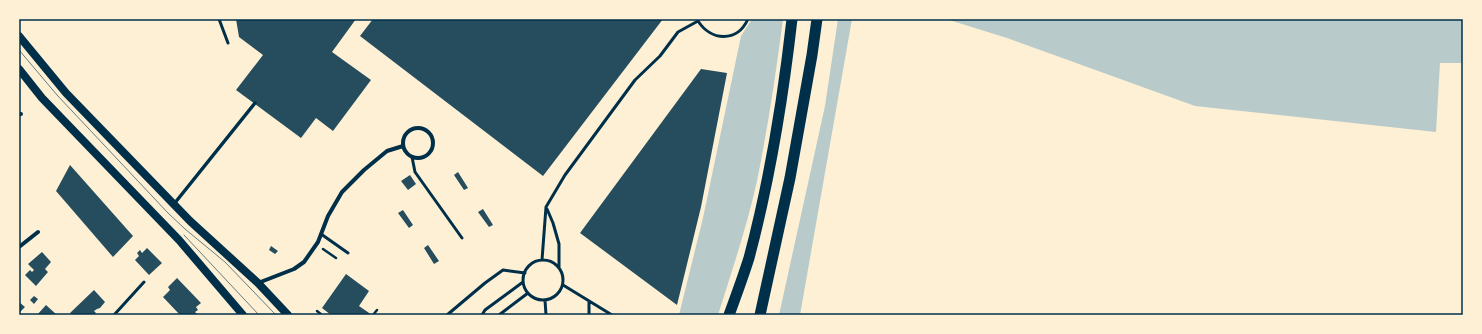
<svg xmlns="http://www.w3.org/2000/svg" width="1482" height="334" font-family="'Work Sans',sans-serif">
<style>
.green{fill:#b9caca}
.building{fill:#264d5e}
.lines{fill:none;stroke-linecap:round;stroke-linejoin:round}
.path{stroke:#003049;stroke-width:2.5}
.service{stroke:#003049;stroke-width:3}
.pedestrian{stroke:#003049;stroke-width:3.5}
.minor{stroke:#003049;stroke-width:4}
.secondary{stroke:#003049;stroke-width:8}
.trunk{stroke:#003049;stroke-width:11}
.tram{stroke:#657d81;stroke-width:1}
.neatline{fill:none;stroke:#003049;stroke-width:1.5}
</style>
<rect width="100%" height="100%" fill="#fdf0d5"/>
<path class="green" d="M752,19H783C776,73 768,127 757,181C747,226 732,271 718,315H679L703,218L741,36Z
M838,19H852L800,315H779L825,106Z
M946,19H1463V63H1440L1436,132L1195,106L1007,38Z"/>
<path class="building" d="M236,19H356L332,52L371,80L333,131L316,118L301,138L236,90L263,55L239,37Z
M373,19H663L543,176L360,36Z
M701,69L727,73L701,207L677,305L580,233Z
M70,165L133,236L113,257L56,191Z
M458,172L468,188L464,190L454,175Z
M410,175L416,184L408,190L401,181Z
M483,209L493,225L489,227L478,212Z
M403,210L413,225L409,228L398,213Z
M428,245L439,261L434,264L424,248Z
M271,246L278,251L275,254L269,250Z
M147,248L162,263L149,275L135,260L139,256L137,253L140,250L142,253Z
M42,252L51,262L45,269L48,272L36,286L25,275L30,270L32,272L34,270L28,264Z
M346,274L369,291L359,306L372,315H331L322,308Z
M177,278L201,303L196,307L198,310L195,312L198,315H180L163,297L170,290L168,287Z
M94,290L105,302L100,308L97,309L94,311L96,313L94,315H72L70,313Z
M34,296L38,299L34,304L30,300Z
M19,302L25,307L19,313Z
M46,305L57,315H37Z"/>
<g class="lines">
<path class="path" d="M323,249L336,258
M317,311L322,315
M373,315L377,310"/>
<path class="service" d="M219,19L228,43
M698,21C711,41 737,43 748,19
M412,157L415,172L462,238
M547,209L553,223L559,244V267
M321,234L348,253
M523 280a20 20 0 1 1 40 0a20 20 0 1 1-40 0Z
M542,260L546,207L565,175L635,80L660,56L678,32L698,21
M563,285L612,315
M545,300L546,315
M589,301V315
M114,315L144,282
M447,315L485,283L503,270L525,273
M482,315L485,310L523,282
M499,315L528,293"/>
<path class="pedestrian" d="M174,204L255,103"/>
<path class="minor" d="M19,114H21
M403 143a15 15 0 1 1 30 0a15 15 0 1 1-30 0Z
M19,247L38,232
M258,283L294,269L304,262L318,242L328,216L342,192L364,170L387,151L403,146"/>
<path class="secondary" d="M19,36L66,93L190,221L258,283L288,315
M19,69L42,98L179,240L243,315"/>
<path class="trunk" d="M729,315C736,296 743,277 749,258C770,179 783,99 792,19
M760,315L790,178L812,55L817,19"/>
<path class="tram" d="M19,50L57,95L168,213L185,229L225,262L276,315
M184,235L259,315"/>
</g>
<rect width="1482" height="334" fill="none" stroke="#fdf0d5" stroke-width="40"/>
<rect x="20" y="20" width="1442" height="294" class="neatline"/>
</svg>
